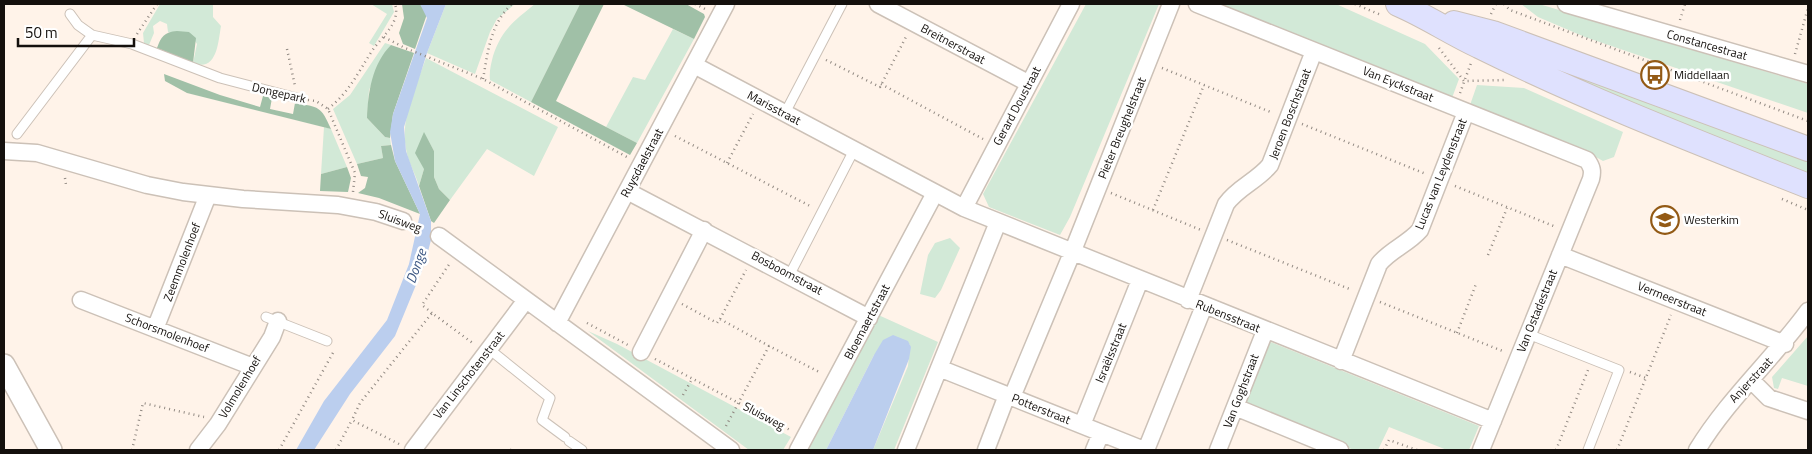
<svg xmlns="http://www.w3.org/2000/svg" width="1812" height="454" font-family="'Titillium Web',sans-serif">
<style>
.green{fill:#d2e9d7}
.forest{fill:#a0c0a7}
.water{fill:#bbceee}
.lines{fill:none;stroke-linecap:round;stroke-linejoin:round}
.service-casing{stroke:#ccc1b7;stroke-width:11}
.minor-casing{stroke:#ccc1b7;stroke-width:19}
.tertiary-casing{stroke:#ccc1b7;stroke-width:24}
.secondary-casing{stroke:#ccc1b7;stroke-width:26}
.path{stroke:#918982;stroke-width:2.5;stroke-dasharray:1 4;stroke-linecap:butt}
.service{stroke:#fff;stroke-width:9}
.minor{stroke:#fff;stroke-width:16}
.tertiary{stroke:#fff;stroke-width:21}
.secondary{stroke:#dfe1fe;stroke-width:24}
.labels{text-anchor:middle;stroke-width:5;stroke-linejoin:round;paint-order:stroke}
.street-label{font-size:12px;fill:#14100d;stroke:#fff}
.poi-label{font-size:12px;fill:#14100d;stroke:#fff;text-anchor:start}
.water-label{font-size:14px;font-style:italic;fill:#3c5783;stroke:#fff}
</style>
<rect width="100%" height="100%" fill="#fff3e9"/>
<path class="green" d="M160,4H213V17L221,26C218,43 217,72 193,63L197,44L189,32H168L167,24L160,21L153,26L154,33L149,45L144,43L143,33Z
M371,4H392L394,12L374,46L369,43L387,14Z
M446,4H515L497,19L490,32L475,74L427,53Z
M535,4H580L531,102L490,80C489,72 491,64 493,56C502,29 514,21 535,4Z
M1086,4H1159L1070,217L1060,235L989,207L983,194Z
M1216,4H1336L1425,44L1459,79L1452,98Z
M1521,4H1539L1808,84V113L1585,37L1538,17Z
M673,29L694,39L637,143L606,127L633,77L645,80Z
M1463,30L1660,108L1808,159L1807,181Z
M385,43L391,45L369,90L367,118L385,137L390,138L391,145L381,146L383,158L357,164L333,109L350,95Z
M426,58L558,127L534,176L487,149L450,200L439,189L434,177V151L424,133V169L419,186C415,173 408,162 406,149C400,118 416,87 426,58Z
M1477,85L1524,88L1623,132L1614,157L1603,161L1587,152L1470,105Z
M324,127L331,129L347,167L321,174Z
M950,238L960,248L941,290L935,298L920,294L928,255L935,243Z
M874,313L938,342L894,450H873L908,366L910,344L874,355L826,450H803Z
M588,331L617,344L791,437L783,450H749Z
M1808,336V386L1782,378L1778,389L1774,388L1772,377Z
M1268,341L1479,426L1469,450H1447L1389,427L1378,450H1354L1243,405Z"/>
<path class="forest" d="M402,4H420L427,14L415,49L403,44L399,33L404,18Z
M580,4H604L556,101L637,143L630,155L531,102Z
M622,4H686L704,14L705,17L694,39Z
M177,31L189,32L196,38L193,63L157,48C161,37 164,32 177,31Z
M391,45L414,53L393,114L390,138L385,137L367,118C368,93 372,64 391,45Z
M164,74L220,95L260,107L263,96L272,98L270,109L293,114L295,103C319,107 321,106 331,129L187,93L165,81Z
M424,132L434,151V177L439,189L450,200L434,223L431,221L419,186L424,169L415,153Z
M391,145L395,161L420,214L379,198L358,193L365,188L368,177L361,176L357,164L383,158L381,146Z
M347,167L351,178L348,192L320,191L321,174Z"/>
<path class="water" d="M420,4H446L427,53L404,127L406,151L431,221V240L425,263L395,336L350,394L314,450H296L324,401L387,320L409,264L420,214L395,161L390,132L393,114L427,18Z
M893,335L908,341L911,347L909,359L873,450H826L874,355L883,340Z"/>
<g class="lines">
<defs>
<path id="service" d="M70,14L78,25L92,35L132,44L220,78L297,98
M785,113L842,4
M17,134L92,35
M790,274L854,150
M266,317L327,341
M1528,334L1619,370L1588,450
M489,349L550,398L542,420L565,437
M569,441L582,450"/>
<path id="minor" d="M878,4L1028,83
M1197,4L1587,160C1592,167 1593,171 1591,179L1481,450
M1566,4L1808,74
M694,65L964,208L1493,421
M4,151L37,153L147,185L183,192L243,199L338,205L376,212L403,221
M627,191L869,318
M964,208L1071,4
M439,236L731,450
M1560,255L1785,344
M81,300L253,367
M1188,300L1226,204C1238,187 1257,181 1270,165L1314,51
M557,323L726,4
M155,329L208,195
M641,352L704,230
M1341,361L1379,264C1390,250 1408,244 1420,230L1466,112
M939,368L1144,450
M1751,380L1769,398L1808,411
M1012,397L1072,253L1171,4
M1235,407L1340,450
M1082,425L1140,280
M198,450L218,424L272,337L278,321
M413,450L526,300
M798,450L935,193
M906,450L998,222
M986,450L1007,395
M1094,450L1101,433
M1146,450L1204,306
M1218,450L1265,331
M1697,450C1728,399 1773,359 1808,311"/>
<path id="tertiary" d="M4,365L51,450"/>
<path id="secondary" d="M1398,4C1426,16 1451,33 1479,46C1586,99 1697,142 1808,186
M1454,23L1493,33L1808,149"/>
</defs>
<use href="#service" class="service-casing"/>
<use href="#minor" class="minor-casing"/>
<use href="#tertiary" class="tertiary-casing"/>
<use href="#secondary" class="secondary-casing"/>
<path class="path" d="M695,4L707,10
M1355,4L1381,15
M1504,4L1510,10L1808,121
M1491,14L1496,4
M1680,20L1685,4
M137,34L157,4
M384,37L405,48L483,79L627,157
M1439,48L1464,81L1505,80
M287,49L295,86
M1795,54L1808,8
M826,60L880,87L907,35
M1162,68L1273,113
M483,79C488,52 490,24 512,4
M881,84L983,139
M1460,93L1471,63
M308,100L316,101L328,109L355,173L353,192
M328,109C350,91 357,74 372,51C382,36 401,23 395,4
M1302,124L1426,174
M675,136L812,207
M727,163L753,114
M65,178L66,185
M1455,186L1556,227
M1111,193L1201,230
M1782,199L1808,210
M1153,210L1204,85
M1227,240L1352,290
M1488,255L1507,208
M1380,302L1505,352
M682,304L717,323L720,319L769,346
M432,313L422,305L450,263
M720,319L746,270
M587,323L628,345
M1457,333L1476,284
M655,359L792,431
M1630,372L1646,378
M683,395L692,379
M726,426L769,346L821,373
M399,444L352,420L360,403L432,313L474,344
M132,450L143,403L204,417
M279,450L334,351
M336,450L352,420
M511,450L513,448
M1384,450L1389,440L1417,450
M1556,450L1588,370
M1617,450L1671,315"/>
<use href="#service" class="service"/>
<use href="#minor" class="minor"/>
<use href="#tertiary" class="tertiary"/>
<use href="#secondary" class="secondary"/>
</g>
<defs>
<symbol id="bus-ring" viewBox="-11 -11 22 22"><circle r="9.5" fill="#fff" stroke="#935a15" stroke-width="1.5"/><path d="M-5-6H5V4H4V6H2V4H-2V6H-4V4H-5ZM-3.5-4V0h7V-4ZM-3.5 1.2v1.5H-2V1.2ZM2 1.2v1.5H3.5V1.2Z" fill="#935a15"/></symbol>
<symbol id="school-ring" viewBox="-11 -11 22 22"><circle r="9.5" fill="#fff" stroke="#935a15" stroke-width="1.5"/><path d="M0-5L7-2L0 1L-7-2ZM-4 1L0 2.5L4 1V4Q0 6-4 4Z" fill="#935a15"/></symbol>
</defs>
<g fill-rule="evenodd">
<use href="#bus-ring" x="1639" y="59" width="32" height="32"/>
<use href="#school-ring" x="1649" y="204" width="32" height="32"/>
</g>
<g class="labels">
<g class="street-label">
<text transform="translate(953 44) rotate(28)" y="4">Breitnerstraat</text>
<text transform="translate(1707 45) rotate(16)" y="4">Constancestraat</text>
<text transform="translate(1398 84) rotate(22)" y="4">Van Eyckstraat</text>
<text transform="translate(279 93) rotate(13)" y="4">Dongepark</text>
<text transform="translate(1017 106) rotate(-62)" y="4">Gerard Doustraat</text>
<text transform="translate(774 108) rotate(28)" y="4">Marisstraat</text>
<text transform="translate(1290 114) rotate(-69)" y="4">Jeroen Boschstraat</text>
<text transform="translate(1122 128) rotate(-68)" y="4">Pieter Breughelstraat</text>
<text transform="translate(642 163) rotate(-62)" y="4">Ruysdaelstraat</text>
<text transform="translate(1441 174) rotate(-68)" y="4">Lucas van Leydenstraat</text>
<text transform="translate(400 221) rotate(20)" y="4">Sluisweg</text>
<text transform="translate(182 262) rotate(-69)" y="4">Zeemmolenhoef</text>
<text transform="translate(787 273) rotate(28)" y="4">Bosboomstraat</text>
<text transform="translate(1672 299) rotate(22)" y="4">Vermeerstraat</text>
<text transform="translate(1537 311) rotate(-68)" y="4">Van Ostadestraat</text>
<text transform="translate(1228 316) rotate(22)" y="4">Rubensstraat</text>
<text transform="translate(867 322) rotate(-62)" y="4">Bloemaertstraat</text>
<text transform="translate(167 333) rotate(21)" y="4">Schorsmolenhoef</text>
<text transform="translate(1111 353) rotate(-68)" y="4">Israëlsstraat</text>
<text transform="translate(469 375) rotate(-52)" y="4">Van Linschotenstraat</text>
<text transform="translate(1751 380) rotate(-47)" y="4">Anjerstraat</text>
<text transform="translate(240 387) rotate(-59)" y="4">Volmolenhoef</text>
<text transform="translate(1241 391) rotate(-69)" y="4">Van Goghstraat</text>
<text transform="translate(1041 409) rotate(22)" y="4">Potterstraat</text>
<text transform="translate(764 416) rotate(28)" y="4">Sluisweg</text>
</g>
<g class="poi-label">
<text x="1674" y="79">Middellaan</text>
<text x="1684" y="224">Westerkim</text>
</g>
<g class="water-label">
<text transform="translate(416 266) rotate(-70)" y="5">Donge</text>
</g>
</g>
<rect width="1812" height="454" fill="none" stroke="#14100d" stroke-width="10"/>
<path d="M18 38v8h116v-8" fill="none" stroke="#14100d" stroke-width="2.5"/>
<text x="25" y="38" font-size="15" fill="#14100d" stroke="#ffffff" stroke-width="4" paint-order="stroke">50 m</text>
</svg>
